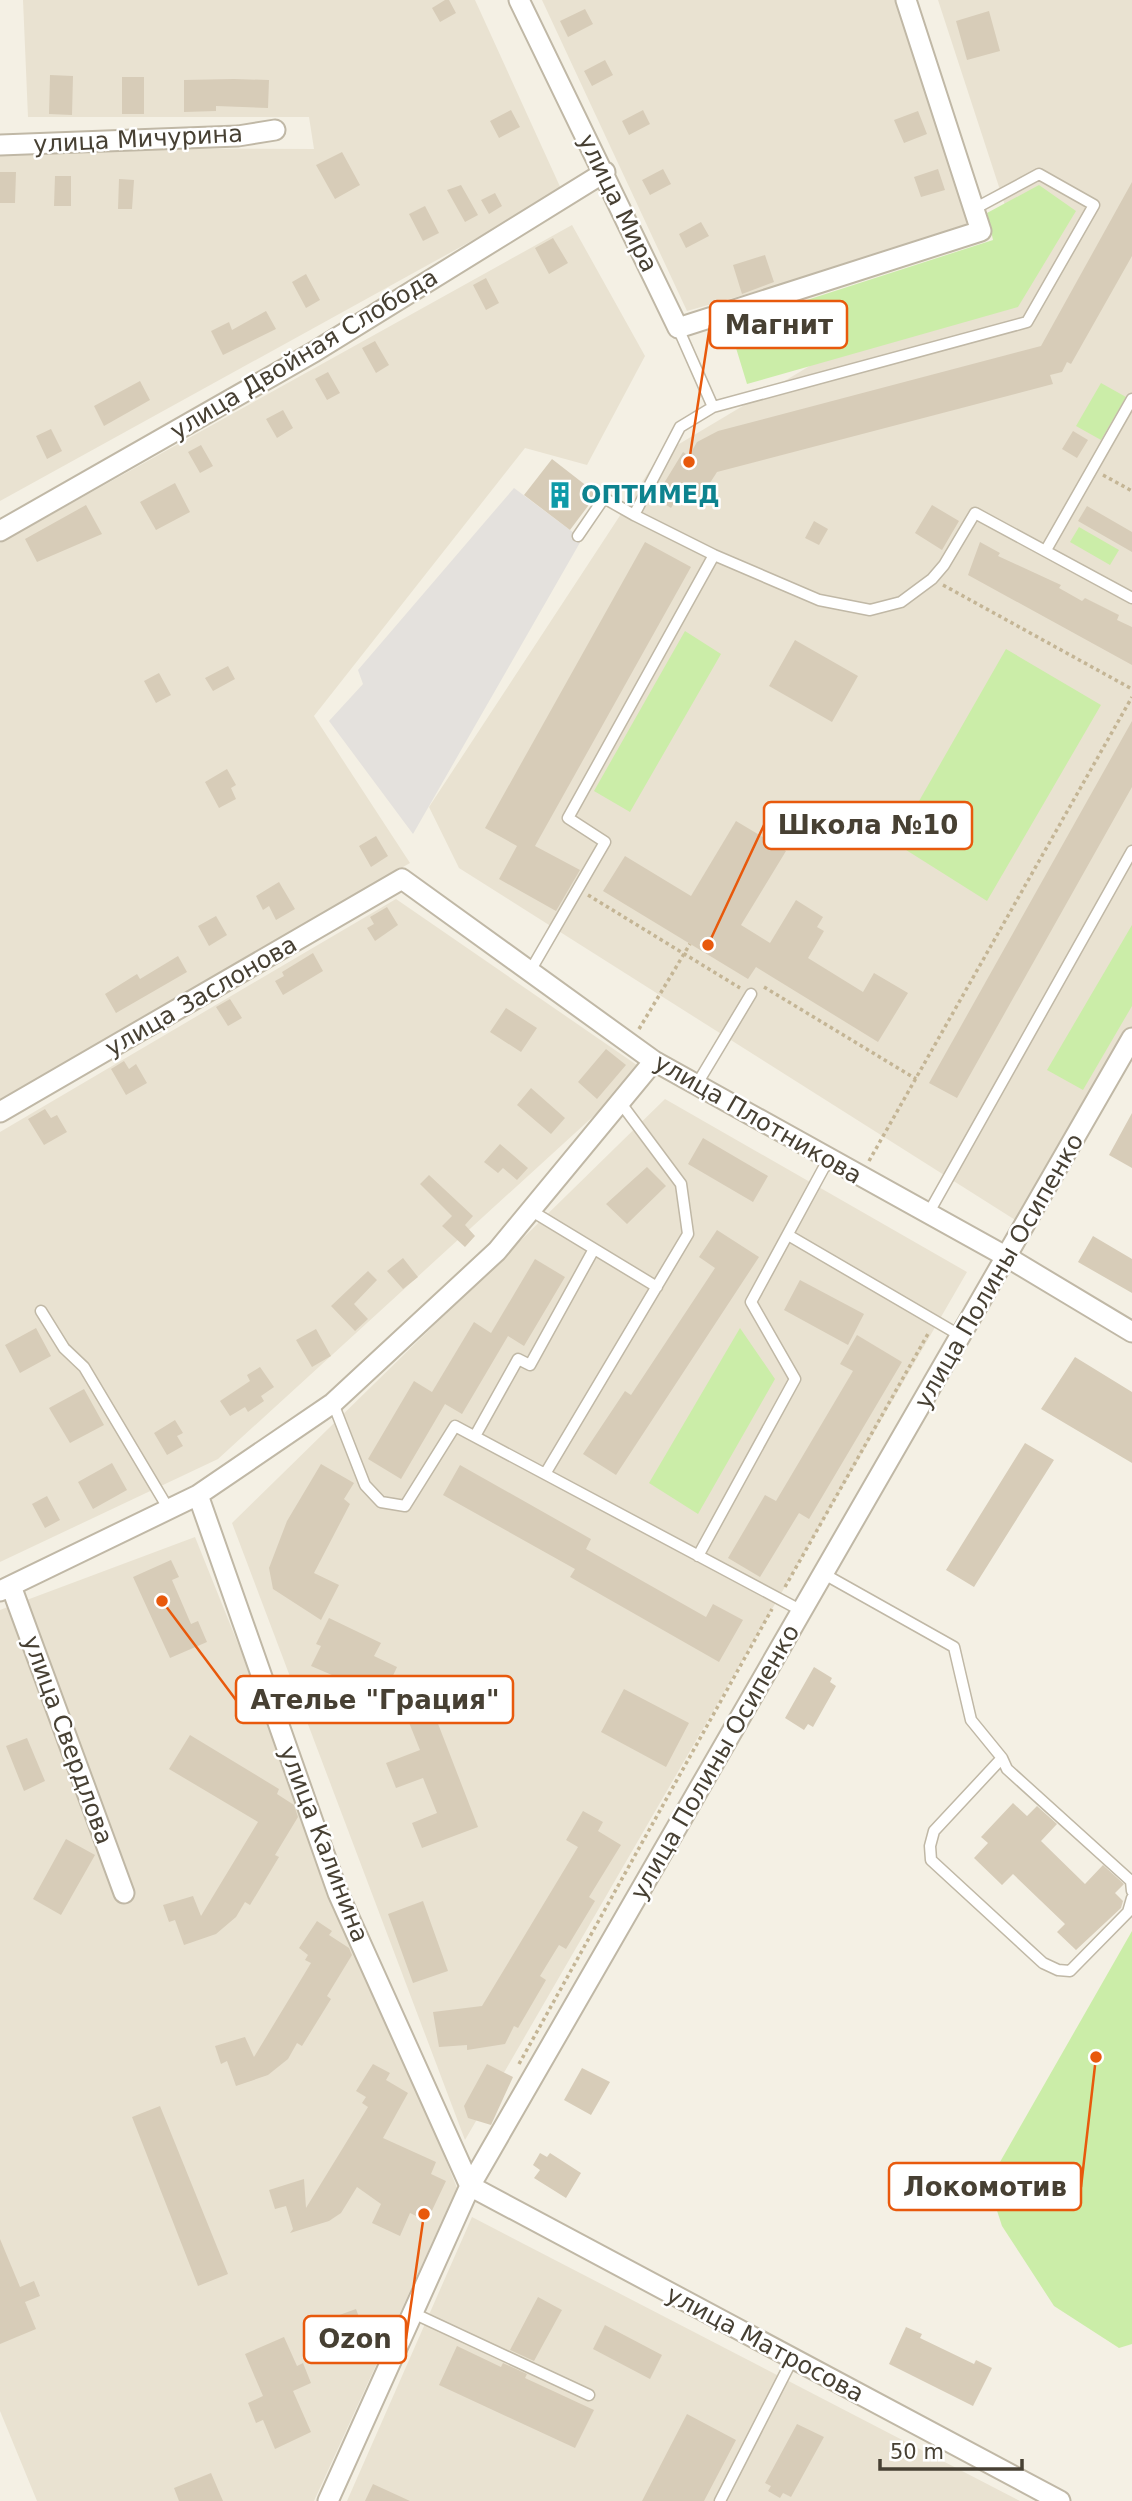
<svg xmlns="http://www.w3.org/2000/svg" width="1132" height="2501" font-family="'DejaVu Sans',sans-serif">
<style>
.residential{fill:#e9e2d1}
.green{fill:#cbeda8}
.parking{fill:#e4e1dd}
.building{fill:#d7ccb8}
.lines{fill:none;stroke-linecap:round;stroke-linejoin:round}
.service-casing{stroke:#c0b8a6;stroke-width:13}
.minor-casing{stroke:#c0b8a6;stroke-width:23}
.path{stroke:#c4b595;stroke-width:3.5;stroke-dasharray:3.5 3.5;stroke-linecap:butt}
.service{stroke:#fff;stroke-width:10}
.minor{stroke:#fff;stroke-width:19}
.labels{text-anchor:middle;stroke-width:5;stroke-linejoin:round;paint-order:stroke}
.street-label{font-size:24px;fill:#474033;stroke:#fff}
.culture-label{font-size:24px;font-weight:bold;fill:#0d838f;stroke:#fff;text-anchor:start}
.leader{fill:none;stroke:#e8590c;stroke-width:2.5}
.callout-dot{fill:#e8590c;stroke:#fff;stroke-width:2.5}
.callout{fill:#fff;stroke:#e8590c;stroke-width:2.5}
.callout-label{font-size:26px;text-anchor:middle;font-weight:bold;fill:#474033}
</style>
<rect width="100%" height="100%" fill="#f4f0e4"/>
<path class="residential" d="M23,0H475L562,191L0,501V148L314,149L309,117H28Z
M542,0H895L974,230L687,311Z
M938,0H1132V1054L1031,1230L459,868L429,807L659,456L1017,242Z
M572,225L645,356L587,465L525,448L314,716L410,863L0,1103V543Z
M396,899L644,1070L218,1459L0,1562V1132Z
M665,1099L967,1272L465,2140L232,1523Z
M195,1537L457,2188L314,2501H37L0,2411V1610Z
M472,2217L1020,2501H347Z"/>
<path class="green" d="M1039,185L1076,211L1018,307L747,384L729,325L993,240L987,213Z
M1101,383L1126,397L1101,440L1076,426Z
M1079,527L1119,550L1110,565L1070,542Z
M685,631L721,654L630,812L594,791Z
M1006,649L1101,705L987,901L895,843Z
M1132,925V1006L1083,1090L1047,1070Z
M740,1328L775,1379L698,1514L649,1483Z
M1132,1931V2344L1119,2348L1054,2306L1002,2226L988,2183Z"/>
<path class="parking" d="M514,488L582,539L413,834L329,721L363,684L358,670Z"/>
<path class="building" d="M445,0H449L456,13L440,22L432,8Z
M585,9L593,24L568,37L560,21Z
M989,11L1000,51L967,60L956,21Z
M605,60L613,75L592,86L584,71Z
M50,75L73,76L72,115L49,114Z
M122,77H144V114H122Z
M234,79L269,80L268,108L216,106V111L184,112V80Z
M511,110L520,127L499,138L490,121Z
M643,110L650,124L629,135L622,121Z
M918,111L927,134L904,143L894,120Z
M342,152L360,185L335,199L316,165Z
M663,169L671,184L650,195L642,180Z
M938,169L945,190L921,197L914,177Z
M0,172H16L15,203H0Z
M55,176H71V206H54Z
M119,179L134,180L132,209H118Z
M1132,182V256L1071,364L1067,362L1062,372L1050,375L1053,384L717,472L697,503L680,493L671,508L655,498L683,452L689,456L697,442L718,431L1041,346Z
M461,185L478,215L465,222L447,190Z
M495,193L502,206L489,214L481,200Z
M425,206L439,233L423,241L409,214Z
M701,222L709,236L686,248L679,234Z
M553,238L568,263L549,274L535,248Z
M765,255L774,282L742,294L733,265Z
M306,274L320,300L306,308L292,282Z
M486,278L499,303L486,310L473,285Z
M266,311L276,329L223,355L211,331L229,322L232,330Z
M375,341L389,365L376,373L362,348Z
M328,372L340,393L327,400L315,379Z
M140,381L150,400L104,426L94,406Z
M283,410L293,428L277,438L266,419Z
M51,429L62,451L47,459L36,436Z
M1073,431L1088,440L1077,458L1062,449Z
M201,445L213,466L200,473L188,452Z
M552,459L597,494L570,530L524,495Z
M175,483L190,512L156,530L140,502Z
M86,505L102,534L37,562L25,539Z
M932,505L959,521L942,550L915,533Z
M1087,506L1132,532V552L1078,521Z
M814,521L828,529L819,545L805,538Z
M645,542L691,567L535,846L580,870L556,911L499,879L517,846L485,828Z
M980,542L1000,553L998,556L1061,585L1059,588L1082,601L1085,598L1119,615L1117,620L1132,627V665L968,575Z
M795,640L858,676L832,722L769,686Z
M228,666L235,679L213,691L205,678Z
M159,673L171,695L156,703L144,681Z
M1132,721V787L957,1098L929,1083Z
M227,769L236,785L231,788L236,799L219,808L205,782Z
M736,821L786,851L741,925L770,943L796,900L823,917L817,927L824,931L808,958L863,992L874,973L908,993L878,1042L756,967L748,979L603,891L625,856L691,896Z
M376,836L388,856L371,867L359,846Z
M279,882L295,909L276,920L269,906L263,910L256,896Z
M387,907L398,925L375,941L367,928L374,924L370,917Z
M216,916L227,935L209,946L198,926Z
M313,953L323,971L283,995L275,981L284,976L282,972Z
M178,956L187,972L116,1013L105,994L137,974L140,979Z
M230,999L242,1018L228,1026L216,1007Z
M506,1008L537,1028L521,1052L490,1032Z
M606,1049L626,1065L597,1099L578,1082Z
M124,1061L129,1069L136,1064L147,1083L126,1095L111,1069Z
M531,1088L565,1118L551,1134L517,1105Z
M45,1109L51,1118L57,1115L67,1132L44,1145L28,1119Z
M1132,1113V1168L1109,1155Z
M703,1138L768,1176L753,1202L688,1164Z
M500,1144L528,1168L517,1180L503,1168L498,1173L484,1162Z
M647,1167L666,1186L627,1224L606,1204Z
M429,1175L473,1216L465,1225L475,1236L465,1247L442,1226L452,1216L420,1184Z
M717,1230L759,1257L616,1475L583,1454L625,1391L631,1395L715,1268L699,1257Z
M1093,1236L1132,1259V1293L1078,1262Z
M403,1258L418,1277L403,1289L387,1271Z
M535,1259L565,1277L524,1346L508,1336L462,1414L445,1404L401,1479L368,1459L414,1381L432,1392L474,1322L491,1333Z
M368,1271L377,1280L354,1304L368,1319L355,1331L331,1306Z
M800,1280L864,1314L848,1345L784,1310Z
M36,1328L51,1356L20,1373L5,1345Z
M316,1329L331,1356L312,1367L296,1340Z
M857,1335L902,1362L809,1519L799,1513L760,1577L728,1558L765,1495L776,1501L853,1371L840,1364Z
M1075,1357L1132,1392V1463L1041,1409Z
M260,1367L274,1387L261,1396L264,1401L248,1412L245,1407L230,1416L220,1401L250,1381L247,1375Z
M84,1389L104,1425L70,1443L49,1408Z
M175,1420L183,1433L177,1436L183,1446L167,1455L154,1433Z
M1025,1443L1054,1460L974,1587L946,1570Z
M112,1463L127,1490L93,1509L78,1482Z
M321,1464L354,1483L344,1499L350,1504L314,1573L339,1585L321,1620L273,1589L269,1568L287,1521Z
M460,1465L591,1539L586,1549L706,1617L713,1604L743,1620L719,1662L570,1577L575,1569L443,1495Z
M47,1496L60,1520L45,1528L32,1504Z
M171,1560L179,1577L172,1580L191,1624L198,1621L207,1642L170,1658L133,1577Z
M329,1618L381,1643L374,1656L397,1667L383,1697L311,1666L321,1646L316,1644Z
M814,1667L832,1678L830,1682L836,1686L813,1727L808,1724L804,1730L785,1718Z
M624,1689L689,1723L666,1767L601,1732Z
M432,1699L438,1714L435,1716L478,1827L422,1848L412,1823L437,1813L423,1778L396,1788L386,1763L420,1750L404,1710Z
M190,1735L279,1789L277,1794L294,1805L298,1817L275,1855L279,1857L250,1905L245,1902L236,1917L216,1934L184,1945L175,1920L169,1922L163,1905L193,1896L201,1916L258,1822L169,1769Z
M27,1738L45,1781L24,1791L6,1746Z
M1013,1803L1027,1816L1037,1806L1057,1824L1041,1841L1085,1884L1103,1865L1124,1884L1115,1893L1123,1901L1121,1908L1076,1950L1057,1932L1065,1924L1013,1874L1002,1885L974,1858L988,1843L981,1837Z
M583,1811L603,1822L598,1831L621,1845L589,1897L595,1901L566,1949L559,1945L540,1976L546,1980L518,2028L514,2026L505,2044L467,2050V2045L439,2047L433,2012L482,2006L578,1847L566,1840Z
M66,1839L95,1855L61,1915L33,1899Z
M423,1901L448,1971L413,1983L388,1914Z
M317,1921L332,1931L329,1935L349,1948L352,1955L327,1996L331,1999L302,2046L297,2043L288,2059L268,2075L236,2086L227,2061L221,2064L215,2046L245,2037L254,2057L311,1963L305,1960L308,1955L299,1948Z
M373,2064L390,2073L386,2080L408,2093L383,2138L436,2162L431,2174L446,2181L427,2221L410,2213L400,2236L372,2223L381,2204L357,2187L341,2213L329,2221L290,2233L293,2229L286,2206L275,2209L269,2190L304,2179L306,2208L368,2107L362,2103L366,2097L356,2091Z
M487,2064L513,2077L491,2125L468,2118L464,2106Z
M582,2068L610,2082L591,2115L564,2100Z
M160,2106L228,2274L198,2286L132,2117Z
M540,2153L547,2157L550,2153L581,2173L566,2198L534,2178L540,2170L533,2165Z
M0,2239L20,2287L34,2281L40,2296L25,2302L36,2329L0,2344Z
M538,2297L562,2310L534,2361L510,2350Z
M356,2309L368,2341L332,2354L320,2322Z
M605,2325L662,2355L650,2379L593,2349Z
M906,2327L922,2334L920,2338L974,2364L976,2360L992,2368L973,2406L889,2364Z
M284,2337L297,2366L303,2363L311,2383L293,2391L311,2432L275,2449L263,2420L256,2423L248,2403L263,2396L245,2354Z
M457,2346L501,2367L503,2363L527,2374L525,2378L594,2410L575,2448L439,2385Z
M687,2414L736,2440L704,2501H642Z
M797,2424L824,2437L791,2497L783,2493L780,2498L768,2491L771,2486L765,2483Z
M211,2473L223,2501H179L174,2488Z
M373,2484L410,2501H365Z"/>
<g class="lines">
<defs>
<path id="service" d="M974,209L1039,174L1094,205L1027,322L713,407L680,427L634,515L714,555L819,600L870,610L901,602L932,579L944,565L975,513L1132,598
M678,328L713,407
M578,536L604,498L634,515
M1046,550L1132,399
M529,973L605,842L568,818L714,555
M697,1084L751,994
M530,1210L657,1287
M928,1214L1132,851
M788,1235L961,1336
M41,1311L64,1348L84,1367L168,1508
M333,1403L365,1485L381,1502L405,1506L455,1426L802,1611
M475,1436L518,1359L530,1365L594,1249
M545,1474L688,1234L681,1184L620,1102
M698,1556L795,1379L751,1302L828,1160
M824,1574L954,1647L971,1720L1002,1758L1007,1769L1131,1881L1132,1891
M1002,1758L934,1831L930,1846L931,1860L1043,1963L1058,1970L1070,1971L1128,1912L1132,1898
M413,2313L589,2395
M720,2501L792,2360"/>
<path id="minor" d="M519,0L678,328L981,231L906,0
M0,145L238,136L275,130
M0,531L314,352L605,172
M0,1112L402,879L654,1061L1007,1257L1132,1332
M198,1495L338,1893L470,2186L1060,2501
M11,1586L124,1893
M0,1591L198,1495L333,1403L497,1251L654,1061
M328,2501L470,2186L1132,1038"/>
</defs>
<use href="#service" class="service-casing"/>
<use href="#minor" class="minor-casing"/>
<path class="path" d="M1103,475L1132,491
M943,585L1132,689
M588,895L740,988
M764,987L916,1079
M639,1029L690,944
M869,1161L1132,697
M785,1587L929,1332
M519,2064L772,1609"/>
<use href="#service" class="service"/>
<use href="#minor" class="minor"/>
</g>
<defs>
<symbol id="building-bare" viewBox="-9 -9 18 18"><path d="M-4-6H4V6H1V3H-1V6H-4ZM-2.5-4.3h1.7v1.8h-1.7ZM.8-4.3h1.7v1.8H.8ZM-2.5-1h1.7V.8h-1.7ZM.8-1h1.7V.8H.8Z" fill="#0f9aa8" stroke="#fff" stroke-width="2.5" paint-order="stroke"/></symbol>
</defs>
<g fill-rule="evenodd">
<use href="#building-bare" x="541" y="476" width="38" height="38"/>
</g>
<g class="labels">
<g class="street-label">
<text transform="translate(138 139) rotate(-3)" y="8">улица Мичурина</text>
<text transform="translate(618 203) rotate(64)" y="8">улица Мира</text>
<text transform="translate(304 354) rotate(-31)" y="8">улица Двойная Слобода</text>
<text transform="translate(201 996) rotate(-30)" y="8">улица Заслонова</text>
<text transform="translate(758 1119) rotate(30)" y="8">улица Плотникова</text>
<text transform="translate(999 1271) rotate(-60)" y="8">улица Полины Осипенко</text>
<text transform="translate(68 1740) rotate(70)" y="8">улица Свердлова</text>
<text transform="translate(715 1762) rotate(-60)" y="8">улица Полины Осипенко</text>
<text transform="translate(324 1844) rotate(69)" y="8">улица Калинина</text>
<text transform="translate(765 2344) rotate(28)" y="8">улица Матросова</text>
</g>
<g class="culture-label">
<text x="581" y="503">ОПТИМЕД</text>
</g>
</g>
<path class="leader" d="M689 462L710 325M708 945L764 825M162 1601L236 1700M1096 2057L1081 2187M424 2214L406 2339"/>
<g class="callout-dot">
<circle cx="689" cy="462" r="7"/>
<circle cx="708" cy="945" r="7"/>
<circle cx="162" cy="1601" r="7"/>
<circle cx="1096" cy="2057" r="7"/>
<circle cx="424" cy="2214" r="7"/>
</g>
<g class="callout">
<rect x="710" y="301" width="137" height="47" rx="7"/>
<rect x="764" y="802" width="208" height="47" rx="7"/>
<rect x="236" y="1676" width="277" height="47" rx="7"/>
<rect x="889" y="2163" width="192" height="47" rx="7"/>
<rect x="304" y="2316" width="102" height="47" rx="7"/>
</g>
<g class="callout-label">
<text x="779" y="334">Магнит</text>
<text x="868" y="834">Школа №10</text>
<text x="375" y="1709">Ателье "Грация"</text>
<text x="985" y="2196">Локомотив</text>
<text x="355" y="2348">Ozon</text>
</g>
<path d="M880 2459v10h142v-10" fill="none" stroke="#474033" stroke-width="3.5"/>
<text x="890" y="2459" font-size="21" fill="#474033" stroke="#ffffff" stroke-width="5" paint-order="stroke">50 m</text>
</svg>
